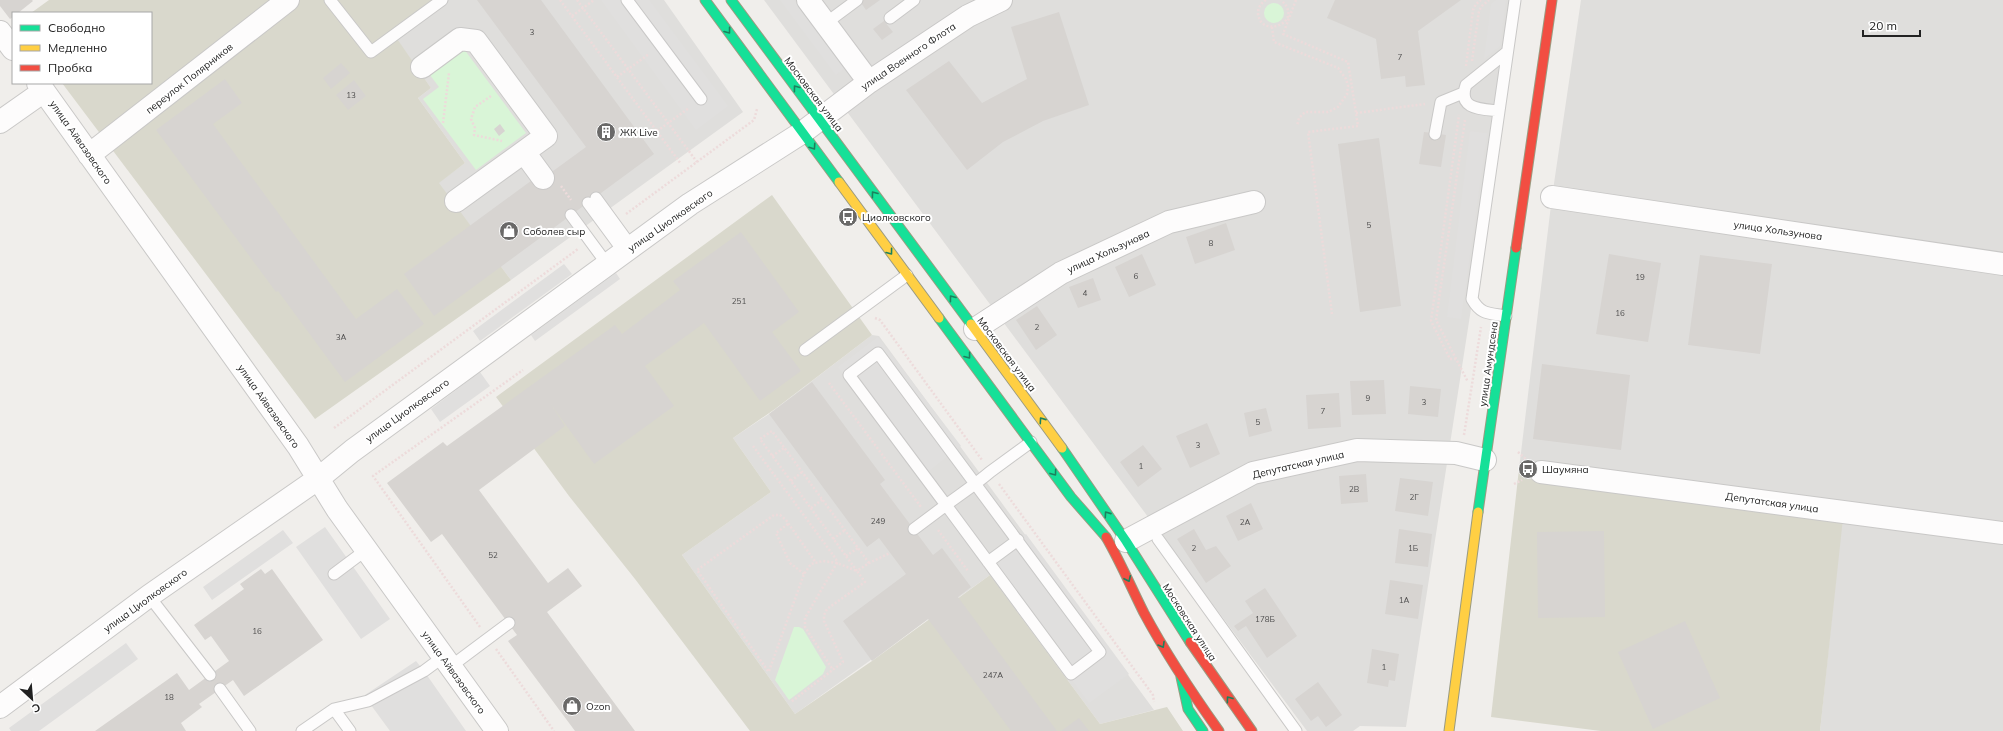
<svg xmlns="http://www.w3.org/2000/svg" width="2003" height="731" font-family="Mulish,sans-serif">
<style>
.residential{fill:#dfdedc}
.construction{fill:#d9d8cc}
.park{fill:#d9f5d7}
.parking{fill:#e0dfde}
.building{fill:#d7d4d1}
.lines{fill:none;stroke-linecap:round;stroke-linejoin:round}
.lane-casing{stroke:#c9c8c7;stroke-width:13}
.street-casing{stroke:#c9c8c7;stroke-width:24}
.fast-casing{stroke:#9b9b81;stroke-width:11}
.slow-casing{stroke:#9b9b81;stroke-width:11}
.jam-casing{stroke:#9b9b81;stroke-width:11}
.path{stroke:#eddbdb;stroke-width:2.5;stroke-dasharray:2 2;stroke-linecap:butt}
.lane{stroke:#fdfcfc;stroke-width:11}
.street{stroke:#fdfcfc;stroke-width:22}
.fast{stroke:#16e098;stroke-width:9}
.slow{stroke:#ffcf43;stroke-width:9}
.jam{stroke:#f24e42;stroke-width:9}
.oneway{stroke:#1c815d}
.labels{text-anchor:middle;stroke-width:4;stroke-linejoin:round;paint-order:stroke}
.number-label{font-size:8px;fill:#4f4e4e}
.street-label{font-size:10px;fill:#222;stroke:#fff}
.poi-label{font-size:10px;fill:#222;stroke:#fff;text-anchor:start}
</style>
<rect width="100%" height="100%" fill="#f0eeeb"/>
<path class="residential" d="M432,0H664L743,112L511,280L438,183L465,163L418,98L431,88L390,30Z
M764,0H1519L1406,727L1360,726L1353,731H1307Z
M1581,0H2003V731H1820L1843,509L1519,469L1552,197Z
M872,335L879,336L1154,710L1100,724L990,575L795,714L682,555L771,492L733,438L769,414Z"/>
<path class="construction" d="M49,0H432L391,30L431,88L418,98L465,163L439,183L511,280L315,419L62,83H151V13H31Z
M772,195L872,335L775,409L733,438L771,492L682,555L795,714L872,661L990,575L1100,724L1167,707L1183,731H750L635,579L569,496L496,397Z
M1519,469L1844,509L1820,731H1601L1491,717Z"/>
<path class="park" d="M1264 13a10 10 0 1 1 20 0a10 10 0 1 1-20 0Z
M461,45L526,133L476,170L423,99L439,87L427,71Z
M794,627H799L803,629L826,667L823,674L789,700L775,680Z"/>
<path class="parking" d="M601,0H649L728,106L696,130Z
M780,0H794L845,68L836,75Z
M1496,0H1506L1500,46L1484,59L1491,4Z
M1470,131L1487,133L1461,319L1447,317Z
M564,264L572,274L480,341L473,331Z
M616,273L620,279L535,341L531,335Z
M878,337L961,446L921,477L838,367Z
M480,372L490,386L440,422L431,409Z
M325,527L390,619L361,639L296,547Z
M283,530L293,543L212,600L203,587Z
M1026,534L1129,674L1089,703L986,563Z
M126,643L138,659L39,731H11L9,728Z
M416,661L424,671L466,731H390L368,701L365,695Z"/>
<path class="building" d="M0,0H32L33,1L18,13H13V17L10,19L0,6Z
M477,0H541L654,154L434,316L404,274L535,178L538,182L586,147Z
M859,0H880L866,10Z
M1335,0H1461L1418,31L1425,85L1406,87L1405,76L1381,79L1376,39L1327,18Z
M1059,12L1089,105L1043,121L1003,142L967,170L906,90L949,61L982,103L1027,79L1011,27Z
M884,21L893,32L882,40L873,29Z
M341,63L350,73L331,89L323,78Z
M225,79L242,103L213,124L356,319L397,289L424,324L345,382L278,291L276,292L156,130Z
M354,80L366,96L348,110L336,95Z
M500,124L505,131L499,136L494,129Z
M1424,132L1446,135L1441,167L1419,164Z
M1379,138L1401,306L1360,312L1338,144Z
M1226,223L1235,250L1195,264L1186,237Z
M741,232L799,312L772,332L801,371L760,401L704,323L645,366L674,406L594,464L550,403L565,426L479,490L548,583L568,568L582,586L547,612L635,731H575L508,641L517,635L442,534L431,542L387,483L443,442L447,446L615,325L622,334L680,290L673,281Z
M1142,254L1156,285L1129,297L1115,267Z
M1609,254L1661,263L1648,342L1596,334Z
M1700,255L1772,264L1760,354L1688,345Z
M1093,278L1101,300L1078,308L1069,287Z
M1037,306L1057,335L1036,350L1016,320Z
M1542,364L1630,375L1621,450L1533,439Z
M1384,380L1386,414L1352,415L1350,381Z
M812,382L885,480L880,484L933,555L942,548L971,587L958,597L1057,731H1011L928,619L872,661L843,621L906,574L879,538L867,547L769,414Z
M1410,386L1441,389L1438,417L1408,414Z
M1339,393L1341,427L1308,429L1306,395Z
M1266,408L1272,431L1249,437L1244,413Z
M1207,423L1220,454L1190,468L1176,436Z
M1143,445L1162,469L1138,487L1120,462Z
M1366,474L1368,502L1341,504L1339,476Z
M1400,478L1433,482L1428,516L1395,511Z
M1251,503L1263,529L1238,541L1226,516Z
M1194,529L1206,550L1216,546L1231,566L1206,583L1177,539Z
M1399,529L1432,534L1428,567L1395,563Z
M1604,531L1605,617L1538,618L1537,532Z
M261,569L265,574L272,569L323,640L244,696L233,680L199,704L202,707L181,723L186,731H95L177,673L189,690L229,661L211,636L205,640L194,625L244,589L240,584Z
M1390,580L1423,585L1418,619L1385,614Z
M1265,588L1297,636L1267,658L1246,626L1238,631L1234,626L1253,613L1245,601Z
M1685,621L1720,698L1653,729L1618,652Z
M1372,649L1399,654L1395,681L1389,680L1388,687L1367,683Z
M1318,682L1342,715L1326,727L1318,716L1311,721L1295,699Z
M1079,718L1089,731H1061Z"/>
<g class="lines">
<defs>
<path id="lane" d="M330,0L371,52L442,0
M627,0L701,99
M890,18L914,0
M826,23L857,0
M1499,111C1482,109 1457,110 1466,85L1507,52
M1435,134L1441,102L1463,93
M596,198L631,246
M588,203L624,252
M571,215L607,264
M1506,316C1489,313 1481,315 1472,299L1515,0
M805,350L907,275
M914,529L946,505L1071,674L1100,652L878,353L849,375L946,505C961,494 976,484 990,472L1031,442
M1158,539L1296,731
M988,562L1018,540
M334,574L366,550
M149,596L210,675
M450,667L509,623
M220,689L250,731
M334,709L368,701L424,671L443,657
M302,731L334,709L350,731"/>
<path id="street" d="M808,0L869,82
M0,32L13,49
M422,67L460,39L476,41L546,136L456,201
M38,83L298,446L337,509L497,731
M0,122L44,91
M524,152L543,178
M89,155L288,0
M1552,197L2003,264
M975,329L1061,273L1169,222L1254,202
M1541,472L2003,533
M1126,541L1253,473L1357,450L1456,453L1485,460
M0,707L149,596L319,478L352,451L690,204L803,132L869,82L968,16L1001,0"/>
<path id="fast" d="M705,0L839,182
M731,0L971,324
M939,318L1071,497L1106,537
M1062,448L1126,541L1190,642
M1478,512L1516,248
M1181,677L1188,709L1203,731"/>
<path id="slow" d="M839,182L939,318
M971,324L1062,448
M1449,731L1478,512"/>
<path id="jam" d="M1516,248L1552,0
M1106,537C1120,561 1131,587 1144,613C1166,654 1192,693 1219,731
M1190,642L1252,731"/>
</defs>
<use href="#lane" class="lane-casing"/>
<use href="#street" class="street-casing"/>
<use href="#fast" class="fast-casing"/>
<use href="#slow" class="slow-casing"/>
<use href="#jam" class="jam-casing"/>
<path class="path" d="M560,0L681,164
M577,0L697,162
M1266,0C1261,3 1258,8 1258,13C1260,40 1306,22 1281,0
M1296,0L1283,34L1348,62L1358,126L1308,132L1332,314
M572,16L594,0
M1272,27L1274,42L1338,68L1346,79L1348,86L1347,94L1338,107L1328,112H1305L1299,118L1297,126
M1472,61L1479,11L1482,6L1489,0
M1466,66L1473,10L1476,4L1481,0
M617,77L649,54
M491,96L475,107L471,119L475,128L474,135L502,141
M1356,113L1425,104
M1465,120L1436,320L1468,382
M443,123L449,73
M657,131L689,108
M561,186L571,200
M626,214L754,120L757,109
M875,318L880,320L982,460
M1456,359H1450L1431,321L1459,115
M829,383L921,507
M334,428L578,249
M1464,435L1481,327
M753,446L836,559L837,563L805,618V627L833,670
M1518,452L1527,460
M772,456L784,448
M791,481L802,472
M999,484L1153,695L1154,702
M1514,484L1522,480
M811,508L823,499
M788,524L776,533L790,563L804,574
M938,530L968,571
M833,539L845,530
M846,556L858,548
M869,563L772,431L760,439L857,571L869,563L890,553
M480,627L373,476L523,370
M496,649L554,731
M768,671L697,570L774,515H780L786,520L816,563
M769,671L804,574L811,564L823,561L837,563L857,571L865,582L827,609L824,615V621L843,662L791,702"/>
<use href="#lane" class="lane"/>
<use href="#street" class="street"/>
<use href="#fast" class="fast"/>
<use href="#slow" class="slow"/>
<use href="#jam" class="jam"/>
</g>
<defs><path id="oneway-chevron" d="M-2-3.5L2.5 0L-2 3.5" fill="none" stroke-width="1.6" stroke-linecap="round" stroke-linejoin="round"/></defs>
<g class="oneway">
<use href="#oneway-chevron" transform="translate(728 31) rotate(53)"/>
<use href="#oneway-chevron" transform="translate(796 88) rotate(-127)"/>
<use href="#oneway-chevron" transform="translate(813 147) rotate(56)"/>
<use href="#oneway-chevron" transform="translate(874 194) rotate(-127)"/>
<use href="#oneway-chevron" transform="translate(890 252) rotate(53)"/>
<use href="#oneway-chevron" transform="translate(952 298) rotate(-127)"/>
<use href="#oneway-chevron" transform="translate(968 356) rotate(53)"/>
<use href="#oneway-chevron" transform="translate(1042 420) rotate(-125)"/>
<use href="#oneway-chevron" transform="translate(1054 473) rotate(54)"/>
<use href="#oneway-chevron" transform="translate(1107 514) rotate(-125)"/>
<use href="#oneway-chevron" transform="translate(1128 579) rotate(65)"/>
<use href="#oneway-chevron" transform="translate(1162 645) rotate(60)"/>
<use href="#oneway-chevron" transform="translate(1229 699) rotate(-126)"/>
</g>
<defs>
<symbol id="building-disc" viewBox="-11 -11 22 22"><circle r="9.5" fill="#6a6968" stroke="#fff"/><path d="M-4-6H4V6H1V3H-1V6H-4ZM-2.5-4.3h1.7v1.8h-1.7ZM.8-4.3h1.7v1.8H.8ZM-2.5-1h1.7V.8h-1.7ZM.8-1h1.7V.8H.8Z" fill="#fff"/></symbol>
<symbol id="bus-disc" viewBox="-11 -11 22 22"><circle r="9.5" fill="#6a6968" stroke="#fff"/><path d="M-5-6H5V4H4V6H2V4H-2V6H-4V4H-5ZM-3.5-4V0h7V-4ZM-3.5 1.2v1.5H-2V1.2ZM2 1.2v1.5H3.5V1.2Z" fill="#fff"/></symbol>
<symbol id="shop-disc" viewBox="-11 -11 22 22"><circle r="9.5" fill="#6a6968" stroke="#fff"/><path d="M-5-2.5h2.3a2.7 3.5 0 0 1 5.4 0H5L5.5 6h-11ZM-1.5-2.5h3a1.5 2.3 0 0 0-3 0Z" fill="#fff"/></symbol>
</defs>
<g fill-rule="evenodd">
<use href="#building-disc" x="595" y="121" width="22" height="22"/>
<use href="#bus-disc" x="837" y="206" width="22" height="22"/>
<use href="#shop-disc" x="498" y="220" width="22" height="22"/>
<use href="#bus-disc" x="1517" y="458" width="22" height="22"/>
<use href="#shop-disc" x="561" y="695" width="22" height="22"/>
</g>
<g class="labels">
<g class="number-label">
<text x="532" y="35">3</text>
<text x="1400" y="60">7</text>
<text x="351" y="98">13</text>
<text x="1369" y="228">5</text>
<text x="1211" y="246">8</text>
<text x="1136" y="279">6</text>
<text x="1640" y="280">19</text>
<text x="1085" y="296">4</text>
<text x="739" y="304">251</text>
<text x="1620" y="316">16</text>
<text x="1037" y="330">2</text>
<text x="341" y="340">3А</text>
<text x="1368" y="401">9</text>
<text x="1424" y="405">3</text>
<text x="1323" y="414">7</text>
<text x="1258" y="425">5</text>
<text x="1198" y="448">3</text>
<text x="1141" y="469">1</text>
<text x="1354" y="492">2В</text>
<text x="1414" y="500">2Г</text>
<text x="878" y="524">249</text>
<text x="1245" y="525">2А</text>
<text x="1194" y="551">2</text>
<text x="1413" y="551">1Б</text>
<text x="493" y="558">52</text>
<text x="1404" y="603">1А</text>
<text x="1265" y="622">178Б</text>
<text x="257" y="634">16</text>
<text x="1384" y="670">1</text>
<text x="993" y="678">247А</text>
<text x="169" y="700">18</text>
</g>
<g class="street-label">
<text transform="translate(908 56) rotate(-34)" y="4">улица Военного Флота</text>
<text transform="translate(189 78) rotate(-38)" y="4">переулок Полярников</text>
<text transform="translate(814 94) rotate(53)" y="4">Московская улица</text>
<text transform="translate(81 142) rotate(55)" y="4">улица Айвазовского</text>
<text transform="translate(670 220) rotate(-35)" y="4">улица Циолковского</text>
<text transform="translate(1778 230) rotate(8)" y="4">улица Хользунова</text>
<text transform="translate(1108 251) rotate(-25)" y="4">улица Хользунова</text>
<text transform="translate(1007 354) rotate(53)" y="4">Московская улица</text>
<text transform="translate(1488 364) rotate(-82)" y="4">улица Амундсена</text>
<text transform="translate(269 406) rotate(55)" y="4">улица Айвазовского</text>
<text transform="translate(407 410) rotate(-36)" y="4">улица Циолковского</text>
<text transform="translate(1298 464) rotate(-13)" y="4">Депутатская улица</text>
<text transform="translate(1772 502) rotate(8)" y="4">Депутатская улица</text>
<text transform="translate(145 600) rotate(-36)" y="4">улица Циолковского</text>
<text transform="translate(1190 622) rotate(57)" y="4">Московская улица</text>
<text transform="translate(454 672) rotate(54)" y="4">улица Айвазовского</text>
</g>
<g class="poi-label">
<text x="620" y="136">ЖК Live</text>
<text x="862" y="221">Циолковского</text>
<text x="523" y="235">Соболев сыр</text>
<text x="1542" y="473">Шаумяна</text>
<text x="586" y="710">Ozon</text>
</g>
</g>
<rect x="12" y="12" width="140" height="72" fill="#ffffff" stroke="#a7a7a7"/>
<rect x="20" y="25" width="20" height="6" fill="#16e098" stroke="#a7a7a7"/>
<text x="48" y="32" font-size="12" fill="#222222">Свободно</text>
<rect x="20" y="45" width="20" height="6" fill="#ffcf43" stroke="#a7a7a7"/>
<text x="48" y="52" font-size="12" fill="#222222">Медленно</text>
<rect x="20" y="65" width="20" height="6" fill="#f24e42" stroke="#a7a7a7"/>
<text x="48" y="72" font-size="12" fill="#222222">Пробка</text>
<g transform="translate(32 699) rotate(154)" stroke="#ffffff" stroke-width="3" paint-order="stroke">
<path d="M0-3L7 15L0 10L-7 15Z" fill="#222222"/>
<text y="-6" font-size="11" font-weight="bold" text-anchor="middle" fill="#222222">С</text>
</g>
<path d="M1863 30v6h57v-6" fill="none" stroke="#222222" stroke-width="2"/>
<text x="1869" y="30" font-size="12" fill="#222222" stroke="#ffffff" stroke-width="3" paint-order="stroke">20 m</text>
</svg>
